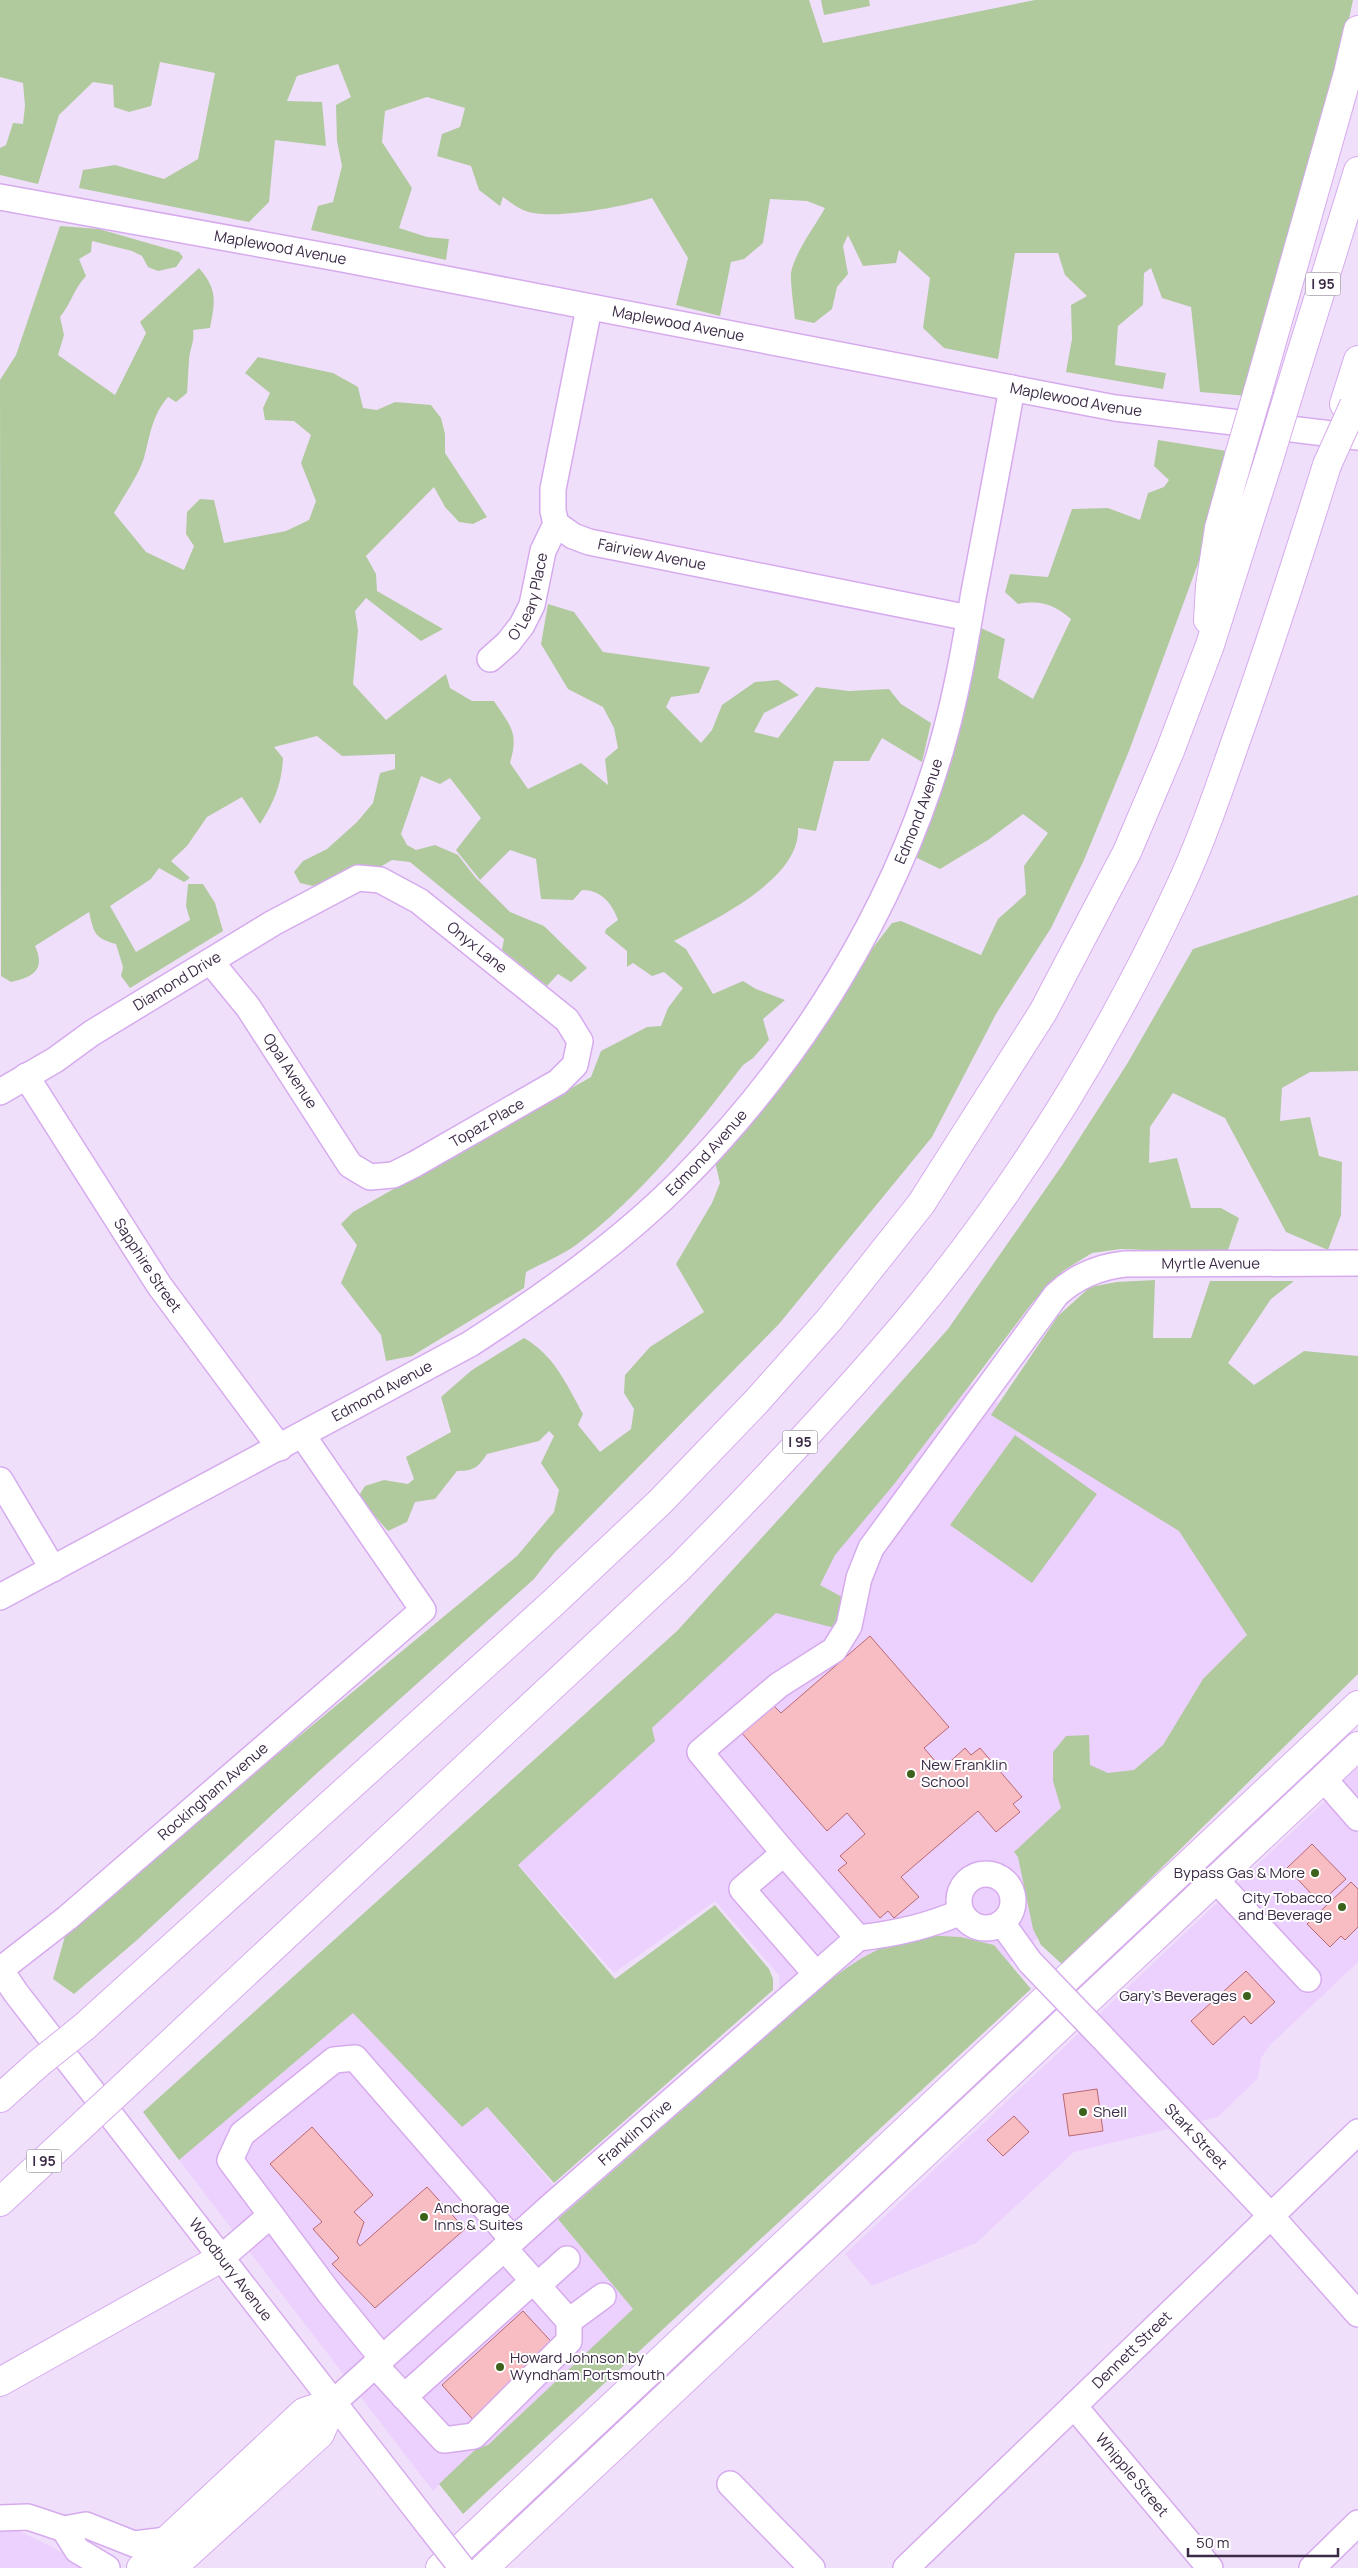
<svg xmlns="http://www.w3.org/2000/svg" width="1358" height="2568" font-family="Manrope,sans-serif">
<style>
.built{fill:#ecd0fd}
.green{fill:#b0ca9e}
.building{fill:#f8bdc2;stroke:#b86871}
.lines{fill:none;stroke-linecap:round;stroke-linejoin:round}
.minor-casing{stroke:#d6abee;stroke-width:28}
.major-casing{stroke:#d6abee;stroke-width:30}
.highway-casing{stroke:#d6abee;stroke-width:30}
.minor{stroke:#fff;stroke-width:25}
.major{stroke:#fff;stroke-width:28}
.highway{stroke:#fff;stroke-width:28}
.minor-bridge-casing{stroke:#d6abee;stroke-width:28;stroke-linecap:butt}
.highway-bridge-casing{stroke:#d6abee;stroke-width:30;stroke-linecap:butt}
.minor-bridge{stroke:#fff;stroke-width:25}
.highway-bridge{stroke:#fff;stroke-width:28}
.poi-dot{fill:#3d621b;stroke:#fff;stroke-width:2}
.labels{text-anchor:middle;stroke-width:4;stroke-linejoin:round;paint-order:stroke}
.shield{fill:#fff;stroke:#766b7e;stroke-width:1}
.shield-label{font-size:14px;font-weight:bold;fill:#3c2b46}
.street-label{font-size:15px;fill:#3c2b46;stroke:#fff}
.poi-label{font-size:15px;fill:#3c2b46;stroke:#fff;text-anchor:start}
</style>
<rect width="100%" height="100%" fill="#f0dffb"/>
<path class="built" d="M948,1370L1180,1522L1316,1692L866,2090L780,1992L779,1975L715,1901L614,1973L511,1856Z
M1358,1760V1962L1270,2045L1261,2058L1258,2078L1218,2117L1074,2152L976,2243L872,2286L845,2254L1325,1801L1341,1775Z
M353,2013L462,2127L487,2107L572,2207L558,2219L633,2309L488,2445L477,2448L433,2491L179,2160Z
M0,2522L50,2546L89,2568H0Z"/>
<path class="green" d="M0,0H809L823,43L1035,0H1353L1344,43L1248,396L1200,392L1191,307L1162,298L1151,268L1144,273L1143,305L1118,326L1115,365L1166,373L1163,389L1066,372L1072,339L1071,305L1087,296L1065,275L1058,253H1015L998,359L944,348L923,328L930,278L899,250L896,263L863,266L848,235L843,246L848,274L837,287L832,309L814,323L795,319C794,308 790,280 791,273C794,254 815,226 825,208L807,201L770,199L763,243L744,259L731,262L720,316L676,305L688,258L652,198C625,206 549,222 523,210C516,207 509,201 503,197L500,206L479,190L471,166L437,156L442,134L460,127L465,108L427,97L385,111L382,142L412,188L399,228L427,237L449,239L446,260L311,230L318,206L333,202L342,166L337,141L336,105L351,97L338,64L297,76L287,101L322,102L326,146L275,140L269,202L249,222L79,188L83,170L115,165L164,179L198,159L215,73L160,62L151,106L129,112L114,107L113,85L93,82L59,115L38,184L0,175V148L6,145L13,123L23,124L25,106L23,83L0,77Z
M821,0H869L870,6L824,15Z
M60,226L99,229L179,252L183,257L176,267L158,271L148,267L142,256L132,251L92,241L91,252L79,259L86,276C73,290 72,302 60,317L64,335L58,355L115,395L146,333L140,322L199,268C218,290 215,301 210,328L193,330C195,342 189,350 189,361C188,372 188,382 187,393L176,402L168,397C152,415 150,436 144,458C138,476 124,496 114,513L146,552L184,570L194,546L186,534L187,512L200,499L214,500L224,543L286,531L309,520L316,501L301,463L311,435L294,421L265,420L263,408L270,393L245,373L258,357L333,373L358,387L363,408L377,410L395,402L431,405L441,418L445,434V453L487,517L473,524L459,522L445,507L434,487L366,556L376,574L377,591L443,629L421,641L366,598L355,611L358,630L353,684L386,720L446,674L450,688L472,701H494C511,727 519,732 510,763L528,789L581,763L608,785L605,759L618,748L614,728L603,707L568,689L541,644L548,604L574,612L603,652L710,667L699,693L671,697L666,707L701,743L712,730L722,705L755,682L778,680L799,695L764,713L754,732L778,738L816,687L849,691L889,689L901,704L931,723L922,762L882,738L869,761H834L816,831L798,828C801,880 713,920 674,941L686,949L713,994L743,981L756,989L785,1000L763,1019L769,1040L753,1058L743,1065C697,1126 638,1199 576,1245C561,1256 542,1263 526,1272L524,1288L412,1356L386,1361L381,1335L341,1283L357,1245L341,1224L353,1212L591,1077L601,1051L647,1027L661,1026L668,1008L683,988L664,972L652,976L633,963L627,967V951L605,933L606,929L618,920C612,903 601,890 582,890L573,900L541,899L536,859L510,850L480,880L456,850L481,818L450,778L440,784L421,776L401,834L407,845L416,850L435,845L458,855L475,877L510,912L544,926L587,968L571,982L558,974L547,986L502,950L504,939L410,862L392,860L380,867L353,870L313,886L300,883L294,872L303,861L327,849L357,822L373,803L380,773L395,769V754L342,756L317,736L274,747L283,758C282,783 274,803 260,824L242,797L207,817L187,846L171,861L190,878L184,882L159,868L151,879L110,906L136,952L190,920L186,906L188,884H203L215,903L223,931L130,988L121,976L123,967L116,944C94,938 94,933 89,912L35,946C46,970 33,977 11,982L1,976L0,380L16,355Z
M1158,440L1233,452L1206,542L1129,751L1084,860L1051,928L996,1014L932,1137L779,1324L555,1552L534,1579L316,1774L137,1940L74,1994L53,1979L65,1936L274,1757L517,1556L554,1512L559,1490L541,1463L554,1436L549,1431L539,1441L487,1454C478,1468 473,1471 457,1471L435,1499L415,1502L407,1522L388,1531L358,1497L365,1486L384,1480L408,1484L414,1479L406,1457L451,1432L441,1397L472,1370L524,1338C554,1355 567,1385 583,1414L578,1425L600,1452L631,1429L634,1409L624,1393L625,1375L650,1347L704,1312L676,1264L712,1203L720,1183L715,1162L847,988L865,958L892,923L901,921L981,955L998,919L1026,894L1024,866L1048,833L1023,814L988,840L940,869L915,857L951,751L981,628L1005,639L998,678L1033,699L1071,619C1053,604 1041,600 1018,604L1005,592L1010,574L1048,577L1072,509L1108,508L1140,520L1148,493L1164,487L1169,480L1154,466Z
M1358,895V1071L1310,1072L1282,1088L1280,1121L1310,1117L1319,1156L1342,1162L1341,1215L1328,1250L1286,1232L1225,1118L1173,1093L1150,1127L1149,1163L1177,1158L1191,1208H1221L1239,1218L1227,1253L1121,1249L1092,1253L1063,1271L1033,1302L895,1483L835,1555L820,1585L844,1598L835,1628L776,1613L652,1728L655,1741L518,1865L615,1979L715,1905L769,1969L773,1979V1990L554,2183L487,2107L462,2127L353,2013L179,2160L143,2112L677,1631L797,1499L948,1329L1063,1164L1127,1064L1193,949Z
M1155,1280L1153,1338H1191L1210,1281H1294L1271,1299L1228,1363L1254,1385L1304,1351L1358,1356V1674L1063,1965L1041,1945L1033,1929L1018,1857L1014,1852L1061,1808L1053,1781V1752L1066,1736L1089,1735L1090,1765L1108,1773L1134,1770L1163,1745L1203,1679L1247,1635L1179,1531L991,1415L1058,1316L1090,1287L1117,1282Z
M1015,1435L1097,1494L1032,1583L950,1525Z
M921,1935L961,1937L994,1945L1031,1989L463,2514L439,2484L477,2448L488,2445L633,2309L558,2219L829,1981C862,1956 881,1945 921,1935Z"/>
<path class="building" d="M870,1636L949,1727L924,1748L942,1769L965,1748L971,1755L980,1748L1022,1797L1013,1804L1020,1812L996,1832L978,1811L901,1877L919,1897L894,1918L888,1911L880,1918L838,1870L847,1863L840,1856L865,1834L847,1813L827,1831L741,1732L773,1705L781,1713Z
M1312,1844L1346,1879L1320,1903L1287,1868Z
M1351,1882L1358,1889V1927L1345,1940L1341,1936L1330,1947L1307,1924Z
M1246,1971L1275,2002L1251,2024L1244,2016L1213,2045L1191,2021Z
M1097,2089L1103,2131L1069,2136L1063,2094Z
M1014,2116L1029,2132L1003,2156L987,2140Z
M312,2127L373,2195L354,2212L364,2222L357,2242L360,2246L427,2187L465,2229L375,2308L332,2264L339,2258L313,2229L322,2222L270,2164Z
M523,2311L558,2349L476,2423L442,2385Z"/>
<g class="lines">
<defs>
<g id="minor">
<path id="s1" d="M0,197L337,258L1115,408L1358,437"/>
<path id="s2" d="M589,308L553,489V511L556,524L573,536L589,542L969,618"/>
<path id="s3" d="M490,659L508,643L522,625L532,605L543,551L556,524"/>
<path id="s4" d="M26,1076L159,1285L280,1448"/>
<path id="s5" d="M0,1092L55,1060L92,1033L273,923L358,878L380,880L419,901L567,1020L580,1041L575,1065L558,1082L415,1164L393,1175L370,1177L350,1165L248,1007L211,962"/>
<path d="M0,1480L53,1569"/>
<path id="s6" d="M0,1597L470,1344C544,1296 621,1242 683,1179C801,1060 894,910 941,749C956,697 965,645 974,592C987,524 1000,456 1012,388"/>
<path d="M1323,1778L1358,1818"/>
<path id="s7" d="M784,1853L700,1752L779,1685L834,1650L849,1626L859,1578L871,1548L1056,1295C1076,1276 1098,1267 1125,1264L1358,1263"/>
<circle cx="986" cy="1901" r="27"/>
<path d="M1215,1879L1308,1979"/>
<path d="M1002,1923L1030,1962"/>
<path id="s8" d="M0,1969L16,1993L430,2527"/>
<path id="s9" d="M0,1970L67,1918L423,1610L303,1436"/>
<path d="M816,1974L742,1889L784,1853L858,1938"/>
<path id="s10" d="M1101,2036L1270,2215L1358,2314"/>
<path d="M221,2258L271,2215"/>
<path d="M537,2286L567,2259"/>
<path d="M569,2321L603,2296"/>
<path d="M382,2358L330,2294L230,2160L242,2134L334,2060L355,2058L513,2240"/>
<path d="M375,2365L444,2440L474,2436L569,2341V2321L504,2248"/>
<path d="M404,2397L533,2281"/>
<path id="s11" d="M334,2402L550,2207L858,1938C895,1934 927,1927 961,1912"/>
<path id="s12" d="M1074,2406L1210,2568"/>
<path d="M730,2484L812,2568"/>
<path d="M0,2518L28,2517L64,2529L86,2525L134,2544L167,2540"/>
<path d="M64,2529L77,2550L107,2568"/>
<path id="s13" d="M906,2568L1358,2132"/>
<path d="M1312,2568L1358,2523"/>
</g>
<path id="major" d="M141,2568L167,2540L304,2412L334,2402
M172,2568L320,2434L334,2402
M440,2568L1358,1705
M484,2568L1358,1746"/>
<path id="highway" d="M1258,391L1348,73L1358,30
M1288,396L1358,171
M1344,404L1358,360
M1208,620L1210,586L1219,528L1239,456
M84,2027L554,1602L660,1502L756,1402L829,1320L921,1204L1043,1012L1127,852L1170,751L1210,645L1269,459
M130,2081L679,1568C757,1489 833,1409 905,1324C1015,1193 1107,1044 1179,889C1201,842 1218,792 1235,743C1268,651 1298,558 1327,465
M0,2098L39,2063
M0,2202L88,2120
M0,2382L221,2258"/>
</defs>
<use href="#minor" class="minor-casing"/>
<use href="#major" class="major-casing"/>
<use href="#highway" class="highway-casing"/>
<use href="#minor" class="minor"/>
<use href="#major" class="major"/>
<use href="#highway" class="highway"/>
<defs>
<path id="minor-bridge" d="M1030,1962L1101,2036
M430,2527L462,2568"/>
<path id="highway-bridge" d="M1239,456L1258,391
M1269,459L1288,396
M1327,465L1354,405
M39,2063L84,2027
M88,2120L130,2081"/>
</defs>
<use href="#minor-bridge" class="minor-bridge-casing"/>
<use href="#highway-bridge" class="highway-bridge-casing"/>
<use href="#minor-bridge" class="minor-bridge"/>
<use href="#highway-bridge" class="highway-bridge"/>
</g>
<g class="poi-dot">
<circle cx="911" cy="1774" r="5"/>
<circle cx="1315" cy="1873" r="5"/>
<circle cx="1342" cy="1907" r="5"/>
<circle cx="1247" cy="1996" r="5"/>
<circle cx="1083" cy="2112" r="5"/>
<circle cx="424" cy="2217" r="5"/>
<circle cx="500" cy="2367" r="5"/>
</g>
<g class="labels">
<g class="shield">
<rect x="1305.5" y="272.5" width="35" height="23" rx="4"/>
<rect x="782.5" y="1430.5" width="35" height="23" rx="4"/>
<rect x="26.5" y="2149.5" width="35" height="23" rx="4"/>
</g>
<g class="shield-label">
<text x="1323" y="289">I 95</text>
<text x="800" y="1447">I 95</text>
<text x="44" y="2166">I 95</text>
</g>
<g class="street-label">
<text dy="5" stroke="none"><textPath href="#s1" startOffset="285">Maplewood Avenue</textPath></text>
<text dy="5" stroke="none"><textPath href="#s1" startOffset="690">Maplewood Avenue</textPath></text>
<text dy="5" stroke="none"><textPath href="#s1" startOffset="1095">Maplewood Avenue</textPath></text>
<text dy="5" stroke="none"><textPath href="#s2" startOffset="322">Fairview Avenue</textPath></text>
<text dy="5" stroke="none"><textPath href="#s3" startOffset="76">O'Leary Place</textPath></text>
<text dy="5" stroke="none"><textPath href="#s6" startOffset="1244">Edmond Avenue</textPath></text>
<text dy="5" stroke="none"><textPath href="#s5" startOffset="558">Onyx Lane</textPath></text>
<text dy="5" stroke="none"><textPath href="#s5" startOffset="209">Diamond Drive</textPath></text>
<text transform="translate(290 1071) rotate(57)" y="5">Opal Avenue</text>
<text transform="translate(487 1123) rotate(-30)" y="5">Topaz Place</text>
<text dy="5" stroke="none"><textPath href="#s6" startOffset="839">Edmond Avenue</textPath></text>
<text dy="5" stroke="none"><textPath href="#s7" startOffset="886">Myrtle Avenue</textPath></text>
<text dy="5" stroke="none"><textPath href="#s4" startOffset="225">Sapphire Street</textPath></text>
<text dy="5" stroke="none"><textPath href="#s6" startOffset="434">Edmond Avenue</textPath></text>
<text dy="5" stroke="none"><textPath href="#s9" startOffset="278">Rockingham Avenue</textPath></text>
<text dy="5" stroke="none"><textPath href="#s11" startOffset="404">Franklin Drive</textPath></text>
<text dy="5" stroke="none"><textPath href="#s10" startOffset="138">Stark Street</textPath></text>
<text dy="5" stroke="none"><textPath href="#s8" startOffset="379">Woodbury Avenue</textPath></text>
<text dy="5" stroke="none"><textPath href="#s13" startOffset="314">Dennett Street</textPath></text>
<text dy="5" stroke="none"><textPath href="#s12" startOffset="90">Whipple Street</textPath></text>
</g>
<g class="poi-label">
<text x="921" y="1770">New Franklin<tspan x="921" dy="17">School</tspan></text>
<text x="1305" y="1878" text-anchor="end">Bypass Gas &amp; More</text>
<text x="1332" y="1903" text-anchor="end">City Tobacco<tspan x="1332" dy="17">and Beverage</tspan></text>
<text x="1237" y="2001" text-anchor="end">Gary's Beverages</text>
<text x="1093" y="2117">Shell</text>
<text x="434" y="2213">Anchorage<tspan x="434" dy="17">Inns &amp; Suites</tspan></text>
<text x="510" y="2363">Howard Johnson by<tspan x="510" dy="17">Wyndham Portsmouth</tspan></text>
</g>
</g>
<path d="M1188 2548v8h150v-8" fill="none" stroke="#3c2b46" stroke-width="2.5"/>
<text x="1196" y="2548" font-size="15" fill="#3c2b46" stroke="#ffffff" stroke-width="4" paint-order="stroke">50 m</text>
</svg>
